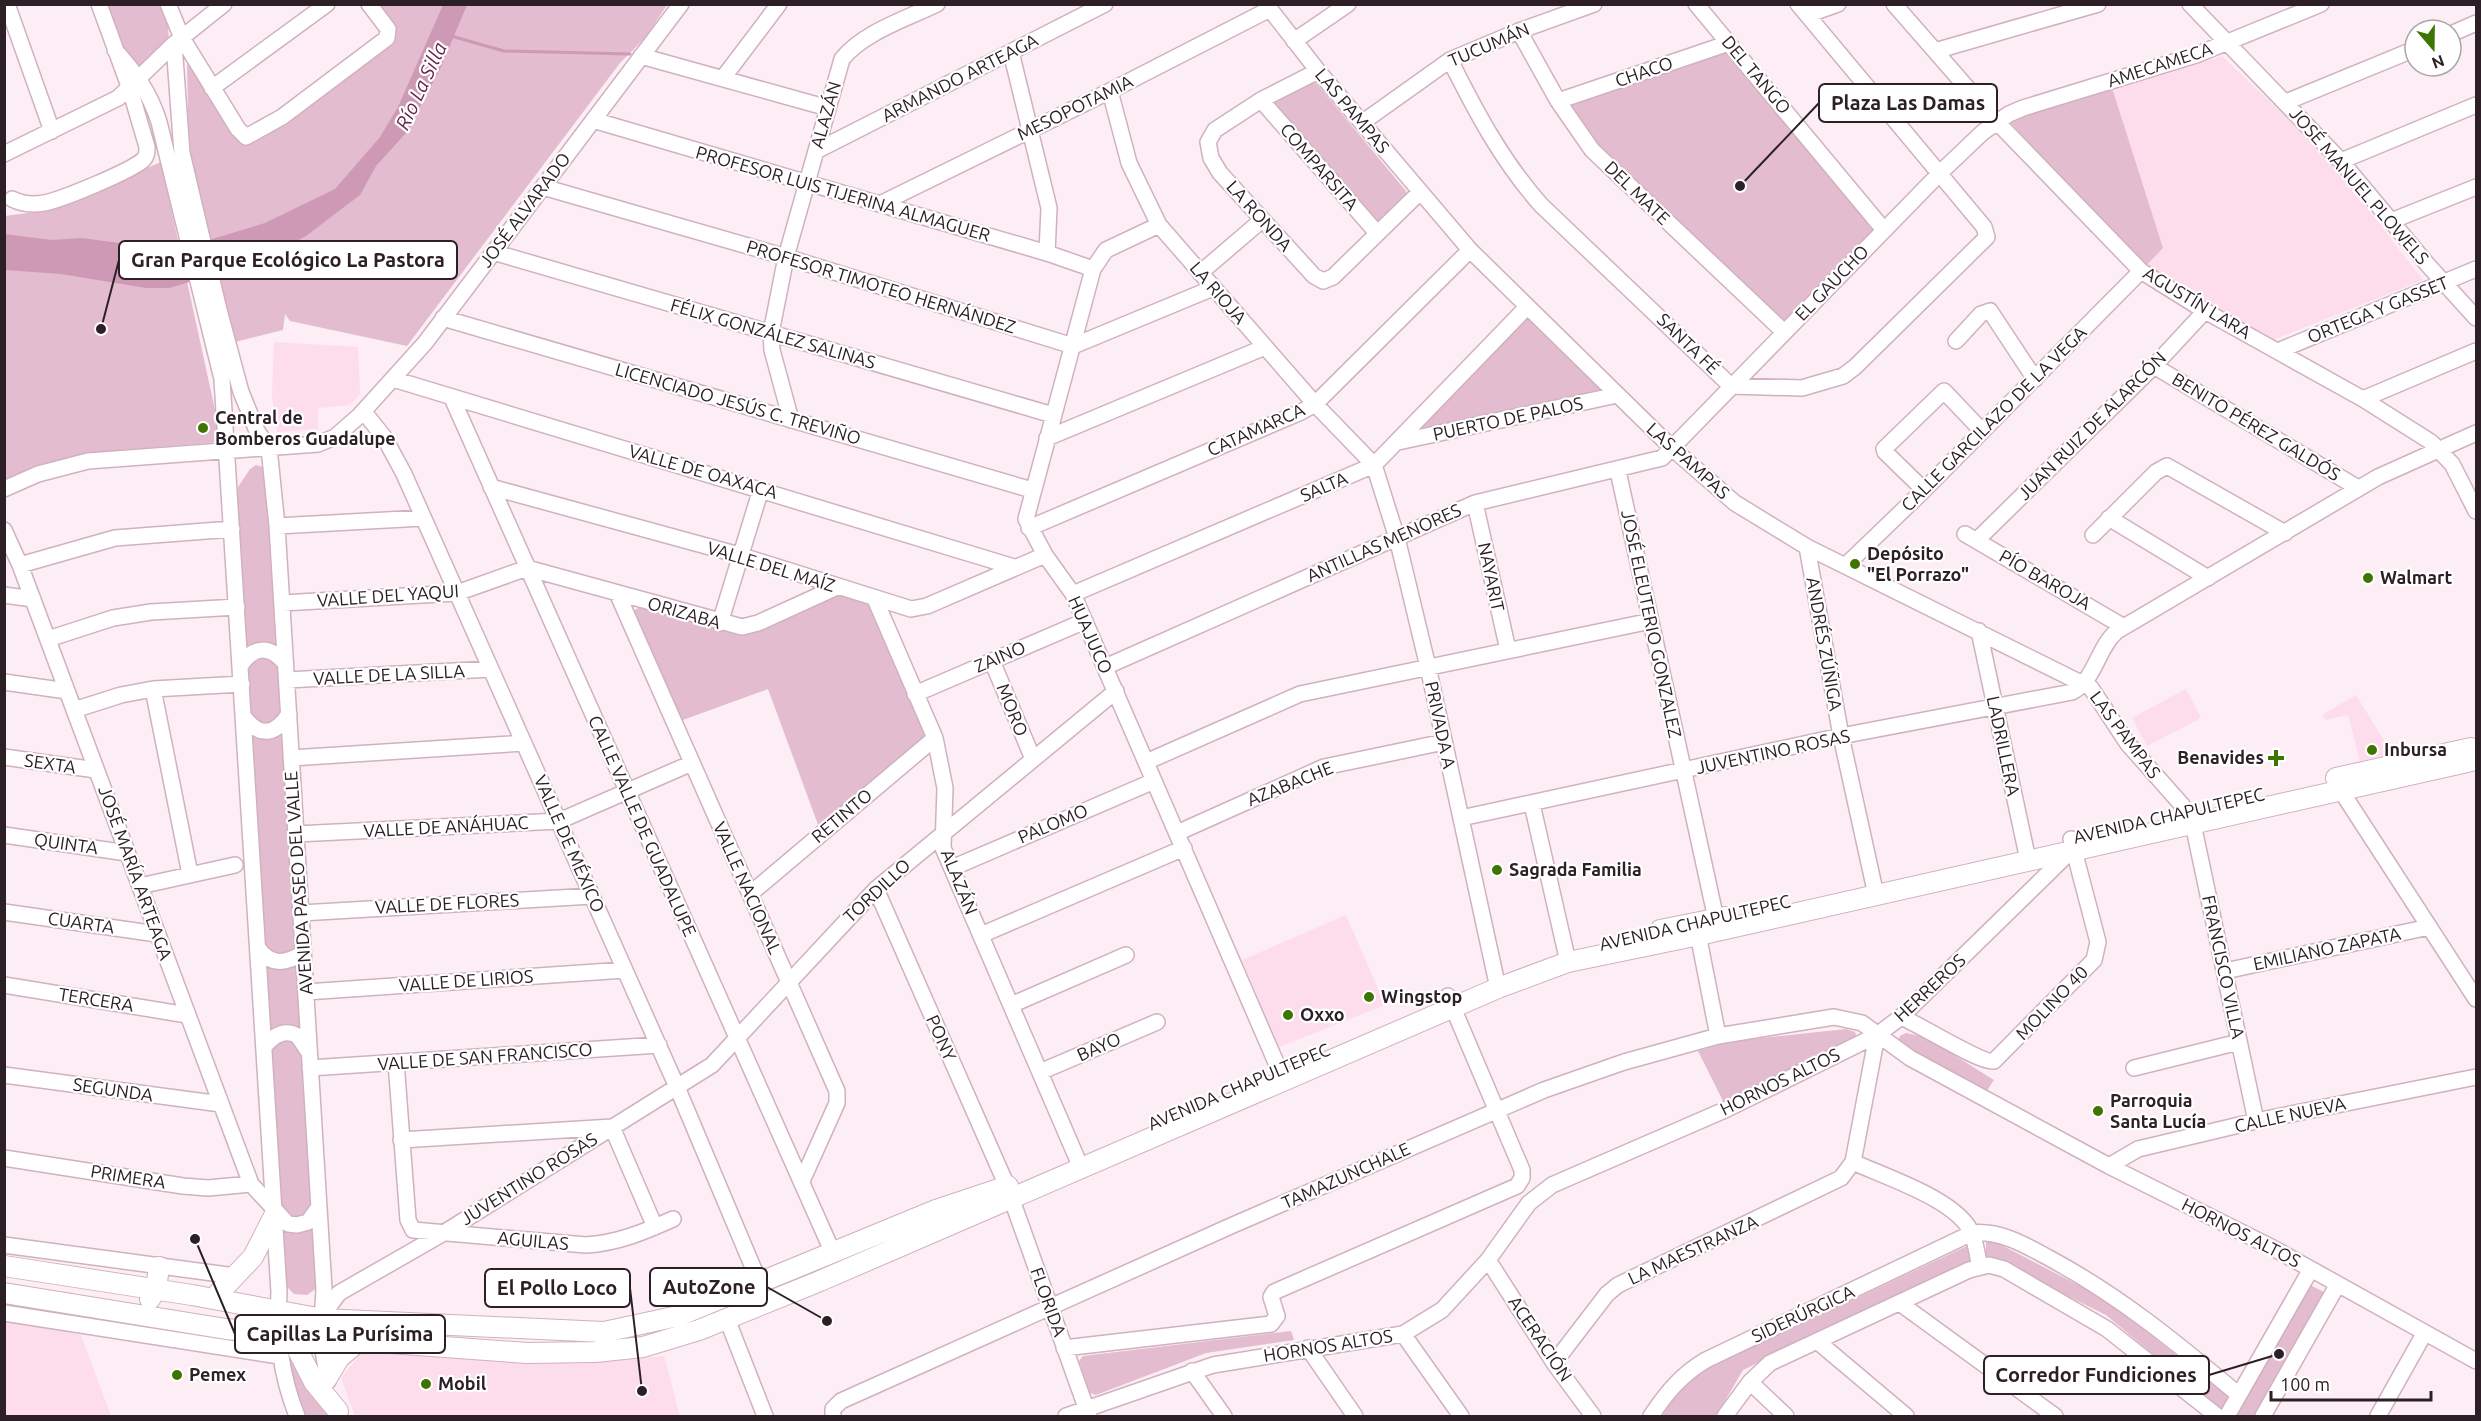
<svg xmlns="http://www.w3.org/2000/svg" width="2481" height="1421" font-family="Ubuntu,sans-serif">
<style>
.built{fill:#fddcec}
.green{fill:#e3bccf}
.water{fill:#ce99b4}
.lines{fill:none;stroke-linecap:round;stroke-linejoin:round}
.stream{stroke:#ce99b4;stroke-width:3}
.minor-casing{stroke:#d0b1c0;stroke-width:18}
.major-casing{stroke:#d0b1c0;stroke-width:22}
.minor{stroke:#fff;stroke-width:15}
.major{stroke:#fff;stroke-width:20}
.poi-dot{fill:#3d7402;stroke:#fff;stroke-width:2}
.labels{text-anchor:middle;stroke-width:4.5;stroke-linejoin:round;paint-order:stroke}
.street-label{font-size:18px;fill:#2c2026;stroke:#fff}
.poi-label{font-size:18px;font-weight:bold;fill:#2c2026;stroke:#fff;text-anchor:start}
.water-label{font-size:20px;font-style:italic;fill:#65254a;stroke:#fff}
.leader{fill:none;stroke:#2c2026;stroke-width:2}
.callout-dot{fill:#2c2026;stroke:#fff;stroke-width:2}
.callout{fill:#fff;stroke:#2c2026;stroke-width:2}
.callout-label{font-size:20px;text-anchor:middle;font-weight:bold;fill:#2c2026}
</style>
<rect width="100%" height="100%" fill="#fceef4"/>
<path class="built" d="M2222,56L2326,155L2423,280L2273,340L2177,286L2142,262L2034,111Z
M274,342L358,347L360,394L350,405L318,408V429L277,432L272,395Z
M2186,689L2201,718L2147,746L2132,718Z
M2356,695L2388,747L2386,755L2360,761L2348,715L2326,720L2322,715Z
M1346,915L1385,1005L1279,1047L1242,960Z
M4,1319L81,1335L111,1416H5Z
M362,1352L599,1362L664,1356L680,1416H355L341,1378Z"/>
<path class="green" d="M105,5H161L168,26L169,41L142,66H136L115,35Z
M366,5H667L645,38L620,63L407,346L290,321L285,314L283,330L235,342L189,154L187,64L247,133L386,37Z
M1725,53L1878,230L1784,324L1595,141L1570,105Z
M1311,82L1317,84L1406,191V196L1380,222H1375L1273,105L1274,101Z
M2112,88L2163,248L2141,271L2011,123L2034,111Z
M161,162L222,442L96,452L38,466L5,479V216L49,210Z
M1526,308L1617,395L1398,440Z
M256,465L263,467L267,472L317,1288L307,1295L294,1294L286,1286L236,490L250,469Z
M846,592L872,601L926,733L922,741L820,830L768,689L680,721L633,611L640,607L743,631Z
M1846,1029L1855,1032L1857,1038L1724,1103L1698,1051L1733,1041Z
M1906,1033L1925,1037L1994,1080L1984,1095L1933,1061L1897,1043L1900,1036Z
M1986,1237L2107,1300L2229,1397L2221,1411L2106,1315L1986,1256Z
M1967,1246L1971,1262L1743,1370L1716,1416H1662L1687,1378Z
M2310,1285L2324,1292L2253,1416H2232Z
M1291,1331L1294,1340L1206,1353L1096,1395L1090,1393L1079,1361L1083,1356Z
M292,1357L332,1416H301L289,1365Z"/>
<path class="water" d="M443,5H467L440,69L406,133L376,166L360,195L306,236L255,263L169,288H146L61,274L5,270L4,234L52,240L82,238L141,246L196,244L265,223L335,189L380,137L398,107Z"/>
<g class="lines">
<path class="stream" d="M451,36L504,51L630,54"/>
<defs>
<path id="minor" d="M7,4L52,131
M168,4L182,38L238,129L246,137L282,117L387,38L388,29L369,4
M1266,4L1318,71L1470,250L1673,449L1735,503L1807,547L2091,688L2128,744L2182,805L2193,824L2256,1121
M1696,4L1884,230
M1894,4L1997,122L2141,271L2205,311L2363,399L2431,442L2452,464L2476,511
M2190,4L2341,161L2427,264L2476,318
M1807,15L1838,4
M1519,31L1558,101L1592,150L1784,332
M2451,34L2476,23
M1294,41L1348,4
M174,44L182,153L219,310L241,392L257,431L269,448
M115,50C135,72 150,93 159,122L222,379L279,1292C277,1338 280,1373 297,1416
M1935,51L2098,4
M1011,52L1049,208L1047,253
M641,56L828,108
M1450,60C1476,112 1502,161 1541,205L1731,386L1802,388L1843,376L1855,367L1987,237L1984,227L1798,4
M1318,71L1261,100L1215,130L1208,142L1211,158L1220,173L1314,276L1323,281L1333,277L1420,192
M723,78L779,4
M212,88L327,4
M1110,91L1129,163L1159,225L1315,404L1374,465L1397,538L1428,667L1498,988
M1261,100L1377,233
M1558,101L1729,43
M2286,102L2415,49
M593,120L1047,253L1093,269
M1363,122L1450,60L1519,31L1594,4
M816,151L1105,4
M4,154L118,98L174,44L224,4
M2341,161L2476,105
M543,187L786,257L1073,346L1213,288
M12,199C22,204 33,205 44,203C61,200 131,171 143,160C147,156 147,153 147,147L130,89L99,4
M880,204L1110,91L1270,9
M2391,221L2476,187
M1159,225L1106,250L1093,269L1026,519L1045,555L1073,594L1284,1081
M493,252L1053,415
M1200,273L1262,220
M443,318L1032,490
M1956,341L1981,314L1990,311L2035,379
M2278,351L2476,269
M2154,366L2358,488
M393,379L1014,567
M452,398L833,1253
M2363,399L2476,351
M364,412L384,437L404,474L677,1087L760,1284
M791,420L772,350L771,333L786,257L842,59C864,32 906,19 937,4
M1047,438L1265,347
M1398,442L1617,395
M269,448L277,526L324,1289L321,1338L328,1381
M1618,471L1718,928
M491,487L739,555L911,609L927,606L1045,555
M4,489L38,474L88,461L318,444L335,437L359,416L425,343L681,4
M1924,490L1885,452L1884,449L1944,391L1982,431
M1475,503L1508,650
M2109,518L2208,578
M277,526L423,518
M1029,528L1301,412L1315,404L1470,250
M4,530L20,565L251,1184L288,1224L297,1225L308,1222L319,1207
M1965,534L2124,627
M2093,535L2156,472L2167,466L2285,533
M1977,540L2154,366L2205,311
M1807,547L1841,736L1876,895
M20,565L115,538L232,529
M1845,566L1924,490L2141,271
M1073,594L1374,465L1526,308
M4,595L33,599
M618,595L837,1091V1103L802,1181
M875,599L935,738L945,788L943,848L1082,1170
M282,603L457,593L527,568L742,627L758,623L837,587
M720,623L761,489
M1979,631L2028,860
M48,639L113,618L151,612L237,607
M992,661L1033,759
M241,665C254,645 270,646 285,663
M1105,667L1475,503L1662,458L1941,172L1983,132L2009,114L2023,108L2196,55L2321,4
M287,680L491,669
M4,682L67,691
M153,689L190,874
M915,694L1085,621
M74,710L121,695L153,689L242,684
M244,717C260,738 275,735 289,714
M4,757L96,770
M291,758L524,743
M1146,762L1300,694L1651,621
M2336,783L2476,999
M1532,804L1568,962
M1461,818L1841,736L2072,692C2096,679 2097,648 2117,631L2378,477L2476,433
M1177,833L1324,767L1444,742
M296,834L559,821L692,763
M4,835L127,853
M952,868L1154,781
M140,886L235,865
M876,889L1007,1186L1089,1416
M750,894L935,738
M4,912L157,934
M301,913L592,896
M1696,924L1718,1036
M981,935L1184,848
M258,948C270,966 286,964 303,953
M2225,971L2429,927
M4,985L187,1015
M306,992L625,970
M1011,1005L1126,955
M1901,1017C1919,1024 1982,1064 1994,1061L2094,960L2098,942L2071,839
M264,1047C273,1036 284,1028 298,1036L308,1051
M396,1062L408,1220L413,1230L586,1245C618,1243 644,1232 673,1219
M310,1068L659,1045
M2134,1068L2239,1042
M1040,1072L1157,1022
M4,1075L221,1104
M401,1140L612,1127L655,1227
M4,1158L183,1186L208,1188L251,1184
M1853,1162C1885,1177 1959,1200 1972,1234C1976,1243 1977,1256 1980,1266
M2109,1166L2138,1149L2256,1121L2476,1077
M4,1245L235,1276
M1488,1260L1554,1363L1593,1416
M1901,1304L2055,1416
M4,1313L279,1356
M323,1319L330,1305L339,1293L442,1234L712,1065L876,889L1116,691
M727,1319L765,1416
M1403,1334L1461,1416
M1817,1341L1906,1416
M1064,1348L1271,1324L1277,1316L1271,1297L1274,1292L1517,1186L1522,1178V1170L1448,996
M1308,1348L1355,1416
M1554,1363L1607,1294L1618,1285L1841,1178L1853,1162L1877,1035L1901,1017L2071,851
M1192,1371L1224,1416
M1750,1382L1786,1416
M833,1416V1409L841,1401L1233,1225L1544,1090L1624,1062L1718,1036L1834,1017L1862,1023L1910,1058L2109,1166L2273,1248L2476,1361
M1066,1416L1213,1365L1403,1334L1442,1310L1488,1260L1529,1203L1552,1185L1727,1109L1877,1035
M1651,1416C1667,1392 1681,1375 1706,1360L1972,1233C2000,1230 2025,1245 2049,1258C2120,1296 2178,1344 2239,1395
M1725,1416L1750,1382L1770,1363L1969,1270L1989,1265L2004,1269L2107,1329L2217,1416
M2227,1416L2311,1269
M2263,1416L2338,1284
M2378,1416L2424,1334"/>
<path id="major" d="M2336,778L2471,748
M1660,930L1725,917
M4,1266L192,1295L323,1319L604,1332L678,1316L936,1210L1008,1186
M4,1293L226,1329L321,1338L527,1353L595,1352L643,1347L699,1330L820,1281L1498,988L1568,962L1699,935L2476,760
M150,1299L156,1289L159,1267
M213,1299L253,1257L275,1214
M285,1325L314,1382L338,1411
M327,1378L339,1358L359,1341"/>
</defs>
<use href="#minor" class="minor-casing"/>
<use href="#major" class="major-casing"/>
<use href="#minor" class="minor"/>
<use href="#major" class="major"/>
</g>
<g class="poi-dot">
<circle cx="203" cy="428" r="6"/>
<circle cx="1855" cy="564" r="6"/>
<circle cx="2368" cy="578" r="6"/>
<circle cx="2372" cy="750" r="6"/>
<path d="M2273 749h6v6h6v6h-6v6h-6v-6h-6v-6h6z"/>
<circle cx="1497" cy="870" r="6"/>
<circle cx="1369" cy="997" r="6"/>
<circle cx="1288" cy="1015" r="6"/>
<circle cx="2098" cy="1111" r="6"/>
<circle cx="177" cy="1375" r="6"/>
<circle cx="426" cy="1384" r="6"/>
</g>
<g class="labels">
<g class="street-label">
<text transform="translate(1489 45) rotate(-23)" y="6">TUCUMÁN</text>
<text transform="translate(2160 65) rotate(-18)" y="6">AMECAMECA</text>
<text transform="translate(1644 72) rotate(-19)" y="6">CHACO</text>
<text transform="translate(1756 75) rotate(50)" y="6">DEL TANGO</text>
<text transform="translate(960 78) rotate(-27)" y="6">ARMANDO ARTEAGA</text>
<text transform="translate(1075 108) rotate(-26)" y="6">MESOPOTAMIA</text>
<text transform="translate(1352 111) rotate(50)" y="6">LAS PAMPAS</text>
<text transform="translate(826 115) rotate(-74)" y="6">ALAZÁN</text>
<text transform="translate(1319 167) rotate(49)" y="6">COMPARSITA</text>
<text transform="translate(2359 186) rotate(49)" y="6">JOSÉ MANUEL PLOWELS</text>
<text transform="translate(1637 193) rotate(44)" y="6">DEL MATE</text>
<text transform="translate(843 194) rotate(16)" y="6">PROFESOR LUIS TIJERINA ALMAGUER</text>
<text transform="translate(525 210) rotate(-53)" y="6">JOSÉ ALVARADO</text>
<text transform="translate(1259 216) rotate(48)" y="6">LA RONDA</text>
<text transform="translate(1832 283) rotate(-46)" y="6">EL GAUCHO</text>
<text transform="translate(881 287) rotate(17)" y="6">PROFESOR TIMOTEO HERNÁNDEZ</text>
<text transform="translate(1218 293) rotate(49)" y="6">LA RIOJA</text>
<text transform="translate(2197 303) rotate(31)" y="6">AGUSTÍN LARA</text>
<text transform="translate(2378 310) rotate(-22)" y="6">ORTEGA Y GASSET</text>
<text transform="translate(773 334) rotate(16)" y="6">FÉLIX GONZÁLEZ SALINAS</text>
<text transform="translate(1688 344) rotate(44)" y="6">SANTA FÉ</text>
<text transform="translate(738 404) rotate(16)" y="6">LICENCIADO JESÚS C. TREVIÑO</text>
<text transform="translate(1508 419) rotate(-12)" y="6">PUERTO DE PALOS</text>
<text transform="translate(1994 419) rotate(-45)" y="6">CALLE GARCILAZO DE LA VEGA</text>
<text transform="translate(2092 426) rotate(-45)" y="6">JUAN RUIZ DE ALARCÓN</text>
<text transform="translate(2256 427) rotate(31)" y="6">BENITO PÉREZ GALDÓS</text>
<text transform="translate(1256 430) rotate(-24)" y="6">CATAMARCA</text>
<text transform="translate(1688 461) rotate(42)" y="6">LAS PAMPAS</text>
<text transform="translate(703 472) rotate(16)" y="6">VALLE DE OAXACA</text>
<text transform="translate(1324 487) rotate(-23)" y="6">SALTA</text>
<text transform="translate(1384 543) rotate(-24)" y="6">ANTILLAS MENORES</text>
<text transform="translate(771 567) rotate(17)" y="6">VALLE DEL MAÍZ</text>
<text transform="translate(1491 577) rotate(78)" y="6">NAYARIT</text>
<text transform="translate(2045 580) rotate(30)" y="6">PÍO BAROJA</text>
<text transform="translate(388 596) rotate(-4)" y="6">VALLE DEL YAQUI</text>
<text transform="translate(684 613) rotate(16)" y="6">ORIZABA</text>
<text transform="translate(1651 624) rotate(78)" y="6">JOSÉ ELEUTERIO GONZALEZ</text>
<text transform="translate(1090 635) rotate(66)" y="6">HUAJUCO</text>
<text transform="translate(1824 644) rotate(80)" y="6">ANDRÉS ZÚÑIGA</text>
<text transform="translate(1000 657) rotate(-23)" y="6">ZAINO</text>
<text transform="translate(389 675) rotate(-3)" y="6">VALLE DE LA SILLA</text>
<text transform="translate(1012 710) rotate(68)" y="6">MORO</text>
<text transform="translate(1440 725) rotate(78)" y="6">PRIVADA A</text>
<text transform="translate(2125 735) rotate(53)" y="6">LAS PAMPAS</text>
<text transform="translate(2003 746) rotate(78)" y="6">LADRILLERA</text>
<text transform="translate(1773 752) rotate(-12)" y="6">JUVENTINO ROSAS</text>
<text transform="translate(50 764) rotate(8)" y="6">SEXTA</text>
<text transform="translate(1290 784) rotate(-22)" y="6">AZABACHE</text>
<text transform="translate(842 816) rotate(-40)" y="6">RETINTO</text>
<text transform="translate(2169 816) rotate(-13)" y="6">AVENIDA CHAPULTEPEC</text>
<text transform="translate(1053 824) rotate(-23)" y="6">PALOMO</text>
<text transform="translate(642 826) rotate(66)" y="6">CALLE VALLE DE GUADALUPE</text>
<text transform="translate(446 827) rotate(-3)" y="6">VALLE DE ANÁHUAC</text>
<text transform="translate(66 844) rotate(8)" y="6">QUINTA</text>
<text transform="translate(569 844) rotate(66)" y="6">VALLE DE MÉXICO</text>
<text transform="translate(135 873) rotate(70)" y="6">JOSÉ MARÍA ARTEAGA</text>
<text transform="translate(959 882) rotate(68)" y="6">ALAZÁN</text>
<text transform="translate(299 883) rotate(-94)" y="6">AVENIDA PASEO DEL VALLE</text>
<text transform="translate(747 888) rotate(66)" y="6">VALLE NACIONAL</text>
<text transform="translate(877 891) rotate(-43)" y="6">TORDILLO</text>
<text transform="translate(447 904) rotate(-3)" y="6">VALLE DE FLORES</text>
<text transform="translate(81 923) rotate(8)" y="6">CUARTA</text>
<text transform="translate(1695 923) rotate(-13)" y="6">AVENIDA CHAPULTEPEC</text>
<text transform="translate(2327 949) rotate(-12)" y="6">EMILIANO ZAPATA</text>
<text transform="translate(2223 967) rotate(78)" y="6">FRANCISCO VILLA</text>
<text transform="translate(466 981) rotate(-4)" y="6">VALLE DE LIRIOS</text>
<text transform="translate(1930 988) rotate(-43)" y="6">HERREROS</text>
<text transform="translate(96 1000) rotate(9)" y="6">TERCERA</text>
<text transform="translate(2052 1003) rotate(-46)" y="6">MOLINO 40</text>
<text transform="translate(941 1038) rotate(66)" y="6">PONY</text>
<text transform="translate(1099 1047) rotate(-24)" y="6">BAYO</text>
<text transform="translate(485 1057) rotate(-4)" y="6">VALLE DE SAN FRANCISCO</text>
<text transform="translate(1780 1082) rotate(-26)" y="6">HORNOS ALTOS</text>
<text transform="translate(1239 1087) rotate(-23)" y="6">AVENIDA CHAPULTEPEC</text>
<text transform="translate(113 1090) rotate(8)" y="6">SEGUNDA</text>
<text transform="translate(2290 1115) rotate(-12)" y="6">CALLE NUEVA</text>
<text transform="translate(1346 1176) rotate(-24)" y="6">TAMAZUNCHALE</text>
<text transform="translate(128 1177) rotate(9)" y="6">PRIMERA</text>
<text transform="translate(529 1179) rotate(-32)" y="6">JUVENTINO ROSAS</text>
<text transform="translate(2241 1233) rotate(27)" y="6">HORNOS ALTOS</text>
<text transform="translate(533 1241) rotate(5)" y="6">AGUILAS</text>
<text transform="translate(1693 1250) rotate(-25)" y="6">LA MAESTRANZA</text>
<text transform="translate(1048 1302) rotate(70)" y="6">FLORIDA</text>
<text transform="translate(1803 1314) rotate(-25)" y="6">SIDERÚRGICA</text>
<text transform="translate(1540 1339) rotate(56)" y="6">ACERACIÓN</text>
<text transform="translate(1328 1346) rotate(-9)" y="6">HORNOS ALTOS</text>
</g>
<g class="poi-label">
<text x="215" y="424">Central de<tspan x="215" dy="21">Bomberos Guadalupe</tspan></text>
<text x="1867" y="560">Depósito<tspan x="1867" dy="21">"El Porrazo"</tspan></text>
<text x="2380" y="584">Walmart</text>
<text x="2384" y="756">Inbursa</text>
<text x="2264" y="764" text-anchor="end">Benavides</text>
<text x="1509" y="876">Sagrada Familia</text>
<text x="1381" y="1003">Wingstop</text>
<text x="1300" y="1021">Oxxo</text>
<text x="2110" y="1107">Parroquia<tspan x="2110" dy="21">Santa Lucía</tspan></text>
<text x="189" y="1381">Pemex</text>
<text x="438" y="1390">Mobil</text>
</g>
<g class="water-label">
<text transform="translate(421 86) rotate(-65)" y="7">Río La Silla</text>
</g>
</g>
<path class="leader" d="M1740 186L1819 103M101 329L119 260M827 1321L767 1287M642 1391L630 1288M195 1239L235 1334M2279 1354L2209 1375"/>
<g class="callout-dot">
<circle cx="1740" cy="186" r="6"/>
<circle cx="101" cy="329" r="6"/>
<circle cx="827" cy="1321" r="6"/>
<circle cx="642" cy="1391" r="6"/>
<circle cx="195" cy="1239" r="6"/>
<circle cx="2279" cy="1354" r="6"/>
</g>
<g class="callout">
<rect x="1819" y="84" width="178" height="38" rx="6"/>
<rect x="119" y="241" width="338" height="38" rx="6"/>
<rect x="650" y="1268" width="117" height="38" rx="6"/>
<rect x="485" y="1269" width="145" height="38" rx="6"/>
<rect x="235" y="1315" width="210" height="38" rx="6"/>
<rect x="1984" y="1356" width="225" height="38" rx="6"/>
</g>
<g class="callout-label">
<text x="1908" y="110">Plaza Las Damas</text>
<text x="288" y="267">Gran Parque Ecológico La Pastora</text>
<text x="709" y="1294">AutoZone</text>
<text x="557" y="1295">El Pollo Loco</text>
<text x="340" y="1341">Capillas La Purísima</text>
<text x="2096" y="1382">Corredor Fundiciones</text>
</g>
<rect width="2481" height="1421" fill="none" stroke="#2c2026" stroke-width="12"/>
<g transform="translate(2433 48) rotate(160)"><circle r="28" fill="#ffffff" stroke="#aba6a8" stroke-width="1.5"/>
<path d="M0-4.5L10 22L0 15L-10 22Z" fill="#3d7402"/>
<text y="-9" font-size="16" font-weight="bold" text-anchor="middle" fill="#2c2026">N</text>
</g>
<path d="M2271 1391v9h160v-9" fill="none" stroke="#2c2026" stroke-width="3"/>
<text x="2280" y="1391" font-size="18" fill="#2c2026" stroke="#ffffff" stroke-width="4.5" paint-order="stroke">100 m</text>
</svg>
